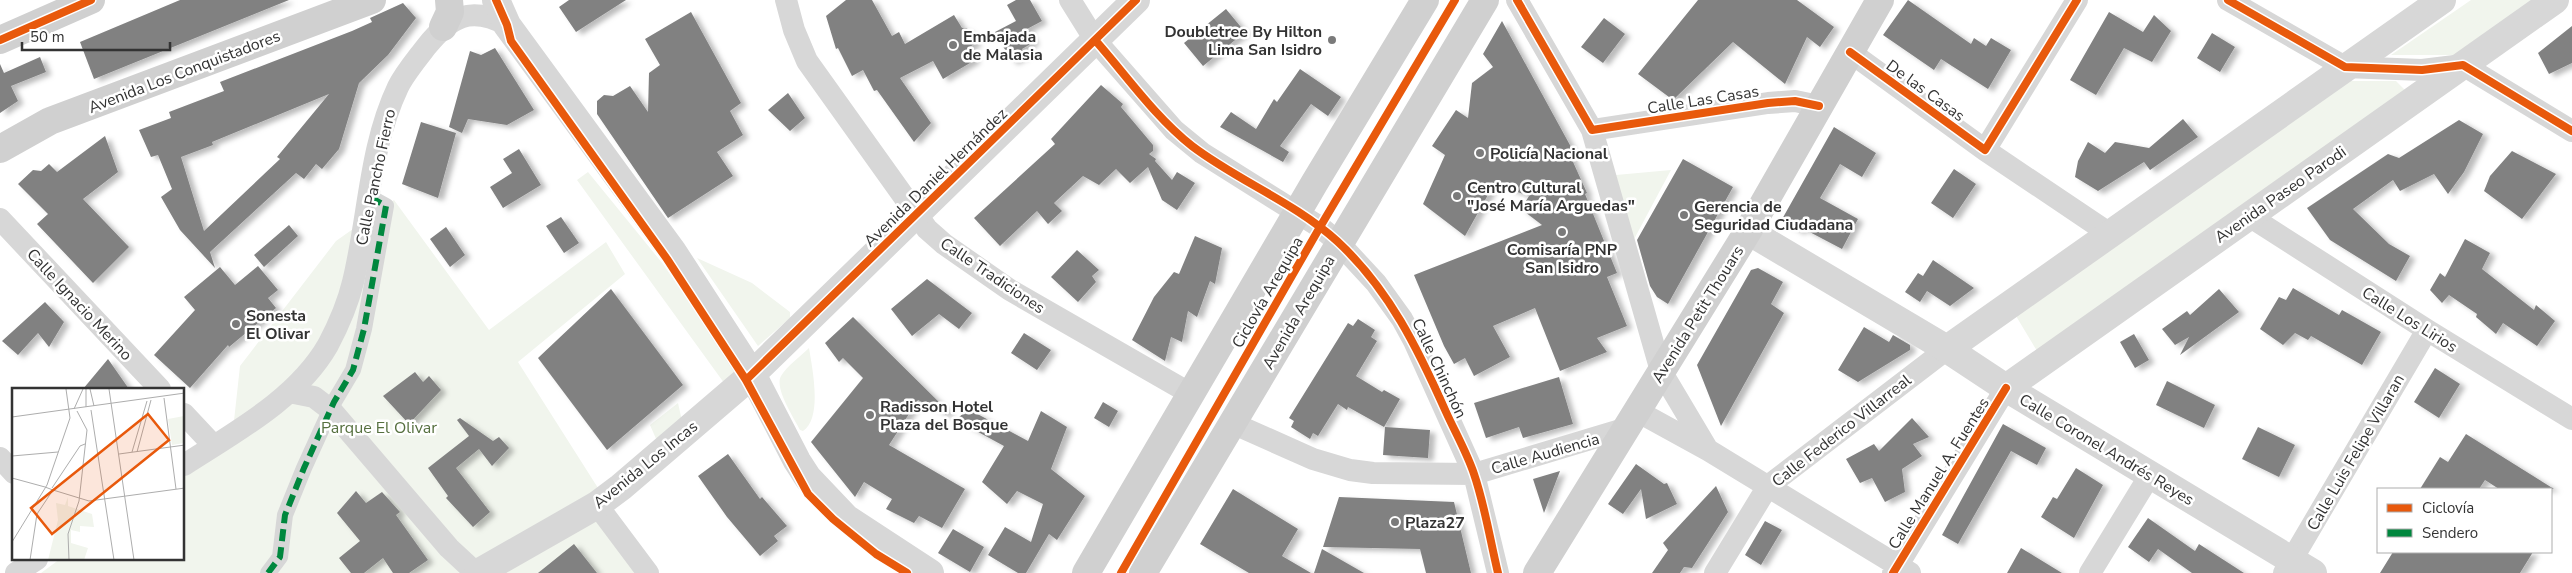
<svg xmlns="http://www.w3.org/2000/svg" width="2572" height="573" font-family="'Nunito Sans',sans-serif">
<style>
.green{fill:#f1f5ed}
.building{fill:#818181;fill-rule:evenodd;filter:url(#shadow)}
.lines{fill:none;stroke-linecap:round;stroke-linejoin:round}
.pedestrian{stroke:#d7d7d7;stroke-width:16}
.minor{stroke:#d7d7d7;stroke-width:22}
.tertiary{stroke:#d7d7d7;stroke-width:28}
.secondary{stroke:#d0d0d0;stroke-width:28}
.quiet{stroke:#00873e;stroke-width:6;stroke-dasharray:12 6;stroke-linecap:butt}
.cycleway-casing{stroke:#fff;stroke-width:11}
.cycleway{stroke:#e8590c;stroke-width:8}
.poi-dot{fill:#7a7a7a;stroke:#fff;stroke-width:2}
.labels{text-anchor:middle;stroke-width:5;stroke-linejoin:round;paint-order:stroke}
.poi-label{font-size:16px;font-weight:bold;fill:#333;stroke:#fff;text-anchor:start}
.street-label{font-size:16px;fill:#333;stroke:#fff}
.park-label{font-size:16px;fill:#56703f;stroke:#fff}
.inset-road{fill:none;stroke:#adadad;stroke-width:1}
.view{fill:#e8590c;fill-opacity:0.15;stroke:#e8590c;stroke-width:2.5}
.inset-edge{fill:none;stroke:#333;stroke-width:2.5}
</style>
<defs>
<filter id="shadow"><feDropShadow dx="5.5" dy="3" stdDeviation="2.5" flood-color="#0004"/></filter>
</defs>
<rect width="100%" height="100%" fill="#fff"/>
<path class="green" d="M2471,0H2534L2459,55H2391Z
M2346,81H2396L2405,90L2037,351L2016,316Z
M1671,170L1632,243L1616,175Z
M588,172L663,264L741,377L727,387L577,180Z
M394,200L489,330L606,242L625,274L518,362L652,573H41L60,559H184V472L232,439L240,366L336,241Z
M697,258L752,283L790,312V318L758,346Z
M809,348C812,367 823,418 803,431L800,430C794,418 774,388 781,376C787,366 801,356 809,348Z
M678,403L682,421L657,441L650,425Z"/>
<path class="building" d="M180,0H289L94,79L80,42Z
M569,0H626L576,32L559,7Z
M846,0H872L892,36L899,32L905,44L954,15L962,28H967L976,43L968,48L975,60L943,79L933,61L900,78L931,123L914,142L877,90L874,91L863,70L852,76L838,48L836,49L826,16Z
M1016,0H1030L1042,21L1027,29L1034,42L1022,49L1025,55L1012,62L995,32L1016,21L1007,5Z
M1698,0H1797L1834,27L1820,47L1807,37L1785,84L1733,42L1673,100L1638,74Z
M1908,0L1971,44L1974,38L1986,46L1991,38L2011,50L1988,89L1941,59L1934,70L1883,35Z
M403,3L416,18L388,55L359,83L339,149L322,169L316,164L304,179L296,173L210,252L215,268L180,230L161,197L172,189L158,155L151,157L139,130L171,118L169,112L224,91L220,82L352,31L372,22L370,18ZM329,94L277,157L280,159L204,231L181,157L213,145L212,142Z
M1226,9L1245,32L1203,66L1184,43Z
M691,12L741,103L730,111L743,135L717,152L733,176L668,218L597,114V101L604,95L613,96L630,86L648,112L649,73L660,65L645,39Z
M2109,12L2143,32L2154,15L2171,31L2152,62L2124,48L2096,95L2070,80Z
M1604,18L1625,34L1603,63L1581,47Z
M1502,21L1571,147L1569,153L1587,193L1585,194L1617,273L1607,277L1627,326L1597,338L1607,352L1560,371L1535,308L1493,326L1510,357L1474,376L1465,358L1454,364L1444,346L1414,275L1542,225L1521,209L1529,196L1494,184L1465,236L1423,204L1445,155L1432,146L1456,110L1468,118L1472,83L1493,67L1483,54Z
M2572,26V63L2549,74L2538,53Z
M2212,33L2235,47L2220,72L2197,58Z
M495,48L534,110L507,125L468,119L462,133L449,127L470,51L481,55Z
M40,57L46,72L11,86L18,101L0,113V64L4,73Z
M1300,69L1341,97L1328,116L1311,104L1280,146L1289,152L1283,162L1220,127L1231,112L1256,129L1274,99L1277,102Z
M1101,85L1123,104L1121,107L1153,145V151L1149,154L1156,159L1155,161L1172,180L1177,172L1195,183L1177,210L1162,200L1148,167L1130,183L1116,169L1099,185L1083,176L1054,203L1062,211L1048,224L1037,211L1000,246L974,218L1055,144L1051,139Z
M788,93L805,118L790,131L768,110Z
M2183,119L2198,137L2150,170L2144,162L2098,191L2075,177L2078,161L2088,142L2105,153L2115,142L2149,148Z
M2459,120L2483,134L2464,172L2448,194L2434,174L2400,191L2393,180L2353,209L2389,244L2410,256L2396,281L2330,240L2307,208L2388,154L2399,158Z
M421,122L456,133L438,198L402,184Z
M1834,127L1876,153L1862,177L1840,164L1820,198L1858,219L1842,249L1802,228L1800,232L1781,221Z
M105,136L118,172L83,199L129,247L93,283L37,224L48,214L18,184L33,170L41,171L49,164L57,172Z
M519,149L541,185L503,208L490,187L512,173L503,159Z
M2512,151L2556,174L2522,219L2484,191L2490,176Z
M1683,159L1733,187L1668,304L1657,297L1650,286L1637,240Z
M1954,169L1976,184L1953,218L1931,203Z
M561,217L579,243L564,253L546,226Z
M289,225L298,236L264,267L254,255Z
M446,227L465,255L450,267L430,239Z
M1195,236L1222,248L1215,284L1210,281L1197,317L1188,311L1182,342L1171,337L1165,361L1132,340L1154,297L1174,272L1179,274Z
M2465,239L2490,253L2482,269L2534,310L2536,305L2555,321L2537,346L2503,323L2496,334L2476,317L2477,314L2449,295L2442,303L2430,290L2440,273L2445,277Z
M1077,250L1099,270L1092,276L1096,282L1078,302L1051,277Z
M1933,260L1974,288L1950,306L1927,291L1920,302L1905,292L1918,273L1923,276Z
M258,266L278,290L268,298L276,308L229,347L228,345L190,388L154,355L195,310L184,297L220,267L235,285Z
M1758,268L1783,282L1771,304L1784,313L1721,426L1697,365L1751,270Z
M927,279L972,313L959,329L939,314L912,336L891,309Z
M2293,288L2339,315L2342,310L2381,332L2362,365L2311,336L2308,340L2295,333L2283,345L2260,329L2279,297L2286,300Z
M611,289L683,385L607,450L538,358Z
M2219,289L2239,312L2180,355L2189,337L2175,345L2162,329L2187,311L2190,315Z
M45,302L64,322L49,347L38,333L18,355L2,341Z
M853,317L949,412L946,415L918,400L889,445L965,489L942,528L919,516L914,523L886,509L892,499L864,482L855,497L811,442L863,378L843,358L839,362L825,343Z
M1358,319L1375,330L1371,337L1377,341L1356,376L1382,392L1384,390L1400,399L1384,427L1348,407L1347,410L1338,404L1318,436L1313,433L1310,439L1291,427L1294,421L1289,418L1348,323L1353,326Z
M1864,327L1889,342L1893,335L1910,345V350L1858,382L1838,370Z
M1024,333L1051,350L1037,370L1011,353Z
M2134,334L2149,360L2135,368L2120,342Z
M108,359L129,389H83Z
M2435,368L2460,384L2439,418L2414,402Z
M415,372L423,382L429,376L441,390L409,424L383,396Z
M1559,377L1573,424L1523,438L1519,427L1486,438L1474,403Z
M2167,381L2215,405L2204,428L2156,405Z
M1103,402L1118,411L1109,427L1094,418Z
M968,409L1028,441L1041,411L1067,427L1051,469L1085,496L1057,540L1049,534L1026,573H1018L988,555L1005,527L1031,542L1043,504L1017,491L1007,504L982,482L1004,446L956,420Z
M460,418L493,441L499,437L509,448L492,466L479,449L456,468L490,512L473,527L446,498L448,496L428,468L469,436L457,420Z
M1912,418L1929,437L1913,444L1922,456L1902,469L1905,492L1885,502L1872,478L1860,483L1846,459L1874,444L1879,451Z
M2003,424L2046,448L2037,465L2011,451L1958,544L1942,535Z
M1385,427L1430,430L1428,458L1383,455Z
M2258,427L2295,445L2279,477L2242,459Z
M2466,434L2554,489H2499L2485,480L2479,489H2420L2440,457L2448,462Z
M728,454L760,499L762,497L787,526L774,536L778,541L760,556L727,517L698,476Z
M1636,464L1664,484L1667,483L1677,504L1646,519L1641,489L1623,514L1608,504Z
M2076,468L2103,485L2074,538L2041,517L2053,497L2057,499Z
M1560,471L1544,513L1533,479Z
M1716,486L1728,512L1692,568L1684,567L1680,573H1652L1668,550L1663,543Z
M1233,489L1298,529L1282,556L1311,573H1249L1200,544Z
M356,491L366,503L382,492L400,512L396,515L428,560L409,573H393L383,558L364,573H351L339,558L360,541L337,513Z
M1339,497L1454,502L1471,573H1426L1420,549L1323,547Z
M2148,518L2195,551L2199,544L2244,573H2192L2158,549L2149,562L2128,547Z
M1765,521L1782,530L1761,565L1745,555Z
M953,529L984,547L970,572L938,553Z
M574,544L597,573H538Z
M2021,548L2062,573H2007Z
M1322,549L1364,573H1314Z
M2393,552H2533L2520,573H2380Z"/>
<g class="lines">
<path class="pedestrian" d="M268,573L280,557L285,515L304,468L334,402L353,370L364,329L386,206L368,196"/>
<path class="minor" d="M786,0L794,30L807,61L927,229L944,244L1010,290L1191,394
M1070,0L1095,40L1174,130L1202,153L1320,227L1338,242L1376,283L1402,319L1414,341L1474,474L1498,573
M1517,0L1592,130L1661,371L1708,450
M2228,0L2345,67L2422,70L2463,65L2572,131
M1850,52L1985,150L2110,234
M1592,130L1768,103L1795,101L1819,106
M1985,150L2077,0
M2249,216L2427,330L2572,419
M0,219L160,389
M289,392L314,397L331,410L449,548L476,573
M1637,411L1708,450L1910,573
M184,414L214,446
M1232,423L1313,459L1350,470L1373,473L1474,474L1627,428
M0,458L14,473
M184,465C235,432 297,399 328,345C338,326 348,303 353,282C369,217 369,148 398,87C405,73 417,59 426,47C450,17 470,5 507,25
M597,505L648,573
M16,573L37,559
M1715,573L1768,486L1947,349
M1893,573L2006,388
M2090,573L2150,475
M2284,573L2427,330"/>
<path class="tertiary" d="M496,0L507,25L673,252L752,374L797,461L808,478L846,518L930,573
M1748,231L1947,349L2006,388L2313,573
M1947,349L2442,0
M2006,388L2555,0
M478,573L597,505L621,487L746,380L1136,0"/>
<path class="secondary" d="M443,27L450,12L449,0
M0,40L91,0
M0,149L50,121L372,0
M1086,573L1315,182L1425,0
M1143,573L1485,0
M1537,573L1748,231L1880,0"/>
<path class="quiet" d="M268,573L280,557L285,515L304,468L334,402L353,370L364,329L386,206L368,196"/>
<defs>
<path id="cycleway" d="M496,0L507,25L511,41L667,259L746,380L808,494L833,519L876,554L907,573
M1517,0L1592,130L1768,103L1795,101L1819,106
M2228,0L2345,67L2422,70L2463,65L2572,131
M0,40L91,0
M1095,40C1126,75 1155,117 1192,146C1238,181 1294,202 1337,241C1389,289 1418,349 1446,412C1455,432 1467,453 1474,474C1485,506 1490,540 1498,573
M1850,52L1985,150L2077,0
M746,380L1136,0
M1121,573L1320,227L1455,0
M1893,573L2006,388"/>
</defs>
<use href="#cycleway" class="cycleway-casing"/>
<use href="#cycleway" class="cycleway"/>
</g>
<g class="poi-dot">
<circle cx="1332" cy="40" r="5"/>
<circle cx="953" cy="45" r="5"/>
<circle cx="1480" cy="153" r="5"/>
<circle cx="1457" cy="196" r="5"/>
<circle cx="1684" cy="215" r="5"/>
<circle cx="1562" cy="232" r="5"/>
<circle cx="236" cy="324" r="5"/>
<circle cx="870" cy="415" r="5"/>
<circle cx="1395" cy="522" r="5"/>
</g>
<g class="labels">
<g class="poi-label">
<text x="1322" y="37" text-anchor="end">Doubletree By Hilton<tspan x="1322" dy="18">Lima San Isidro</tspan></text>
<text x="963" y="42">Embajada<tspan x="963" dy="18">de Malasia</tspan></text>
<text x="1490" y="159">Policía Nacional</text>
<text x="1467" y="193">Centro Cultural<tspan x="1467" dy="18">"José María Arguedas"</tspan></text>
<text x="1694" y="212">Gerencia de<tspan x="1694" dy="18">Seguridad Ciudadana</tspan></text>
<text x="1562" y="255" text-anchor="middle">Comisaría PNP<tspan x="1562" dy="18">San Isidro</tspan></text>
<text x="246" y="321">Sonesta<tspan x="246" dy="18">El Olivar</tspan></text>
<text x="880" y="412">Radisson Hotel<tspan x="880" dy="18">Plaza del Bosque</tspan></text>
<text x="1405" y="528">Plaza27</text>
</g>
<g class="street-label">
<text transform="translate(184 71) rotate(-21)" y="6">Avenida Los Conquistadores</text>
<text transform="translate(1926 90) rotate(36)" y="6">De las Casas</text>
<text transform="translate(1703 99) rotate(-9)" y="6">Calle Las Casas</text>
<text transform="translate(375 177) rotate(-78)" y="6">Calle Pancho Fierro</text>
<text transform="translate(935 177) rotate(-44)" y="6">Avenida Daniel Hernández</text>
<text transform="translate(2280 194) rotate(-35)" y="6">Avenida Paseo Parodi</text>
<text transform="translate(993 275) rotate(34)" y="6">Calle Tradiciones</text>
<text transform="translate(1267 292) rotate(-60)" y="6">Ciclovía Arequipa</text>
<text transform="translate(80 304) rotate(47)" y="6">Calle Ignacio Merino</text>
<text transform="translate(1298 312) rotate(-60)" y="6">Avenida Arequipa</text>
<text transform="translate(1697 314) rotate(-58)" y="6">Avenida Petit Thouars</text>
<text transform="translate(2410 319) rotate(32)" y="6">Calle Los Lirios</text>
<text transform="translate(1440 368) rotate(65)" y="6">Calle Chinchón</text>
<text transform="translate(1841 430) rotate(-38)" y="6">Calle Federico Villarreal</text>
<text transform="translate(2107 449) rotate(31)" y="6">Calle Coronel Andrés Reyes</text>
<text transform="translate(2355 452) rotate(-60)" y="6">Calle Luis Felipe Villaran</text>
<text transform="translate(1545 453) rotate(-16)" y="6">Calle Audiencia</text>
<text transform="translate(645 464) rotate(-39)" y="6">Avenida Los Incas</text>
<text transform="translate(1938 473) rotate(-58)" y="6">Calle Manuel A. Fuentes</text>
</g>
<g class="park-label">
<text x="379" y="433">Parque El Olivar</text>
</g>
</g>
<g transform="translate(12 388)">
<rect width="172" height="172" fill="#fff"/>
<path d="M172,28V55L160,57L156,31ZM56,109V118L80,126L82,139L68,138V144L59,142V155L76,160L72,172H36L46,132L44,115L53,117Z" fill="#f1f5ed"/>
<path class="inset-road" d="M78,1L82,18M97,1L122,172M152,10L164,101M74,19V1M62,21L71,1M79,22L102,172M0,29L173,5M120,64L135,13M125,64L139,12M107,66L173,57M0,68L46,64M0,90L33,99M40,100L68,58L73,56M41,102L77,113L173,100M0,154L35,97L58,30L54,1M18,172L25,126L41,102L33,99M57,172L56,146L67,113L75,42L65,23"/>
<path class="view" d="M136,26L157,52L40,146L19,120Z"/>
<rect width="172" height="172" class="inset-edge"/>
</g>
<rect x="2377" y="488" width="175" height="65" fill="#ffffff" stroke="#adadad"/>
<rect x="2387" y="504" width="25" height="8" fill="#e8590c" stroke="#adadad"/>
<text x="2422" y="513" font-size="15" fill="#333333">Ciclovía</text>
<rect x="2387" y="529" width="25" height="8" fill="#00873e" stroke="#adadad"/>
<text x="2422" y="538" font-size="15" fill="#333333">Sendero</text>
<path d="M22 42v8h148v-8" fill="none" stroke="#333333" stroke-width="2.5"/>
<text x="30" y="42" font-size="15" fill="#333333" stroke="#ffffff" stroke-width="4" paint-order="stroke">50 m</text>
</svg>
